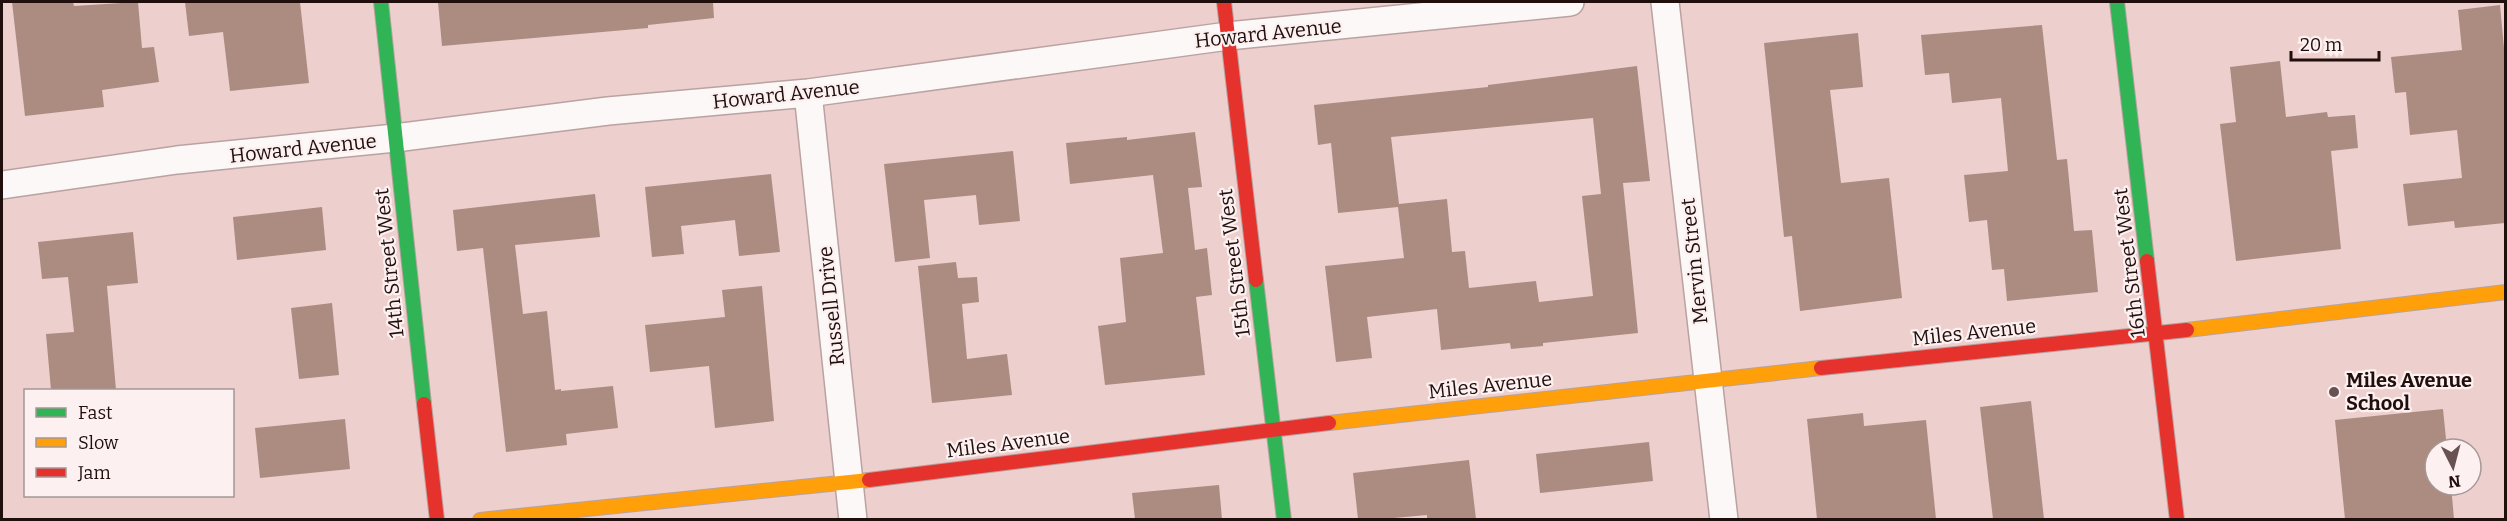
<svg xmlns="http://www.w3.org/2000/svg" width="2507" height="521" font-family="Bitter,serif">
<style>
.building{fill:#ac8b81;fill-rule:evenodd}
.lines{fill:none;stroke-linecap:round;stroke-linejoin:round}
.street-casing{stroke:#b9a2a0;stroke-width:30}
.fast-casing{stroke:#b9a2a0;stroke-width:16}
.slow-casing{stroke:#b9a2a0;stroke-width:16}
.jam-casing{stroke:#b9a2a0;stroke-width:16}
.street{stroke:#fcf8f8;stroke-width:27}
.fast{stroke:#30b455;stroke-width:14}
.slow{stroke:#ff9f0a;stroke-width:14}
.jam{stroke:#e5322d;stroke-width:14}
.poi-dot{fill:#685251;stroke:#fcf1f0;stroke-width:2}
.labels{text-anchor:middle;stroke-width:4.5;stroke-linejoin:round;paint-order:stroke}
.street-label{font-size:20px;fill:#210f0e;stroke:#fcf1f0}
.poi-label{font-size:20px;font-weight:bold;fill:#210f0e;stroke:#fcf1f0;text-anchor:start}
</style>
<rect width="100%" height="100%" fill="#edcfcd"/>
<path class="building" d="M12,2H73L74,6L138,2L142,48L154,47L159,82L102,90L104,107L25,116Z
M185,2H300L309,83L230,91L223,32L189,36Z
M438,2H713L714,18L648,25V28L442,46Z
M2500,5L2505,59V223L2455,228L2454,221L2408,226L2403,184L2462,178L2457,130L2410,135L2406,92L2395,93L2391,57L2462,50L2458,10Z
M2042,25L2057,160L2067,159L2074,231L2092,230L2098,292L2007,301L2004,269L1992,270L1987,220L1969,222L1964,175L2008,171L2001,98L1952,103L1949,73L1925,75L1921,35Z
M1858,33L1863,87L1830,90L1841,183L1889,178L1902,298L1800,311L1792,236L1784,237L1764,43Z
M2280,61L2286,117L2327,112L2328,117L2355,115L2358,148L2331,151L2341,249L2236,261L2220,124L2236,122L2230,67Z
M1637,66L1650,181L1623,183L1638,333L1543,343V346L1511,349L1510,343L1441,350L1437,309L1367,317L1372,358L1336,362L1325,266L1404,258L1398,207L1338,213L1331,143L1318,145L1314,105L1488,87V85ZM1593,118L1601,194L1582,196L1593,296L1539,302L1536,281L1469,288L1465,251L1452,252L1447,199L1399,204L1391,137Z
M1195,132L1202,187L1188,188L1195,250L1207,248L1212,295L1196,297L1205,375L1105,385L1098,326L1126,322L1120,258L1163,253L1153,175L1070,184L1066,143L1127,137V140Z
M1013,151L1020,221L979,225L976,195L924,200L930,258L895,262L884,164Z
M771,174L780,252L739,256L735,220L681,226L684,254L652,257L645,187Z
M595,194L600,237L515,245L523,314L547,311L555,390L561,389V391L613,386L618,428L566,434L567,445L506,452L483,248L457,251L453,210Z
M322,207L326,250L237,260L233,217Z
M133,232L138,283L107,286L116,390H51L46,334L74,332L68,277L42,279L38,242Z
M956,262L958,278L977,277L979,302L962,304L967,359L1007,354L1012,395L932,403L918,266Z
M762,286L774,421L715,428L709,366L650,372L645,325L725,317L722,290Z
M332,303L339,375L299,379L291,308Z
M2031,401L2044,519H1993L1980,407Z
M2443,409L2447,449H2435V485H2451L2454,519H2345L2335,420Z
M1863,413L1864,426L1926,420L1936,519H1817L1807,419Z
M345,419L350,469L260,478L255,428Z
M1649,442L1653,481L1540,493L1536,454Z
M1469,460L1476,519H1427V515L1383,519H1358L1353,473Z
M1219,485L1222,519H1135L1132,493Z"/>
<g class="lines">
<defs>
<path id="street" d="M1665,2L1724,520
M808,93L853,520
M2,185L177,160L395,138L608,111L808,93L1228,36L1570,2"/>
<path id="fast" d="M381,2L424,404
M2117,2L2147,261
M1256,280L1284,520"/>
<path id="slow" d="M2187,330L2506,292
M1329,423L1821,368
M480,520L869,480"/>
<path id="jam" d="M1224,2L1256,280
M2147,261L2177,520
M1821,368L2187,330
M424,404L437,520
M869,480L1329,423"/>
</defs>
<use href="#street" class="street-casing"/>
<use href="#fast" class="fast-casing"/>
<use href="#slow" class="slow-casing"/>
<use href="#jam" class="jam-casing"/>
<use href="#street" class="street"/>
<use href="#fast" class="fast"/>
<use href="#slow" class="slow"/>
<use href="#jam" class="jam"/>
</g>
<circle class="poi-dot" cx="2334" cy="392" r="6"/>
<g class="labels">
<g class="street-label">
<text transform="translate(1268 33) rotate(-6)" y="7">Howard Avenue</text>
<text transform="translate(786 94) rotate(-6)" y="7">Howard Avenue</text>
<text transform="translate(303 148) rotate(-6)" y="7">Howard Avenue</text>
<text transform="translate(1694 261) rotate(-96)" y="7">Mervin Street</text>
<text transform="translate(389 263) rotate(-96)" y="7">14th Street West</text>
<text transform="translate(1234 263) rotate(-97)" y="7">15th Street West</text>
<text transform="translate(2129 263) rotate(-97)" y="7">16th Street West</text>
<text transform="translate(831 306) rotate(-96)" y="7">Russell Drive</text>
<text transform="translate(1974 332) rotate(-6)" y="7">Miles Avenue</text>
<text transform="translate(1490 385) rotate(-6)" y="7">Miles Avenue</text>
<text transform="translate(1008 443) rotate(-7)" y="7">Miles Avenue</text>
</g>
<g class="poi-label">
<text x="2346" y="387">Miles Avenue<tspan x="2346" dy="23">School</tspan></text>
</g>
</g>
<rect width="2507" height="521" fill="none" stroke="#210f0e" stroke-width="6"/>
<rect x="24" y="389" width="210" height="108" fill="#fcf1f0" stroke="#a49796" stroke-width="1.5"/>
<rect x="36" y="408" width="30" height="9" fill="#30b455" stroke="#a49796" stroke-width="1.5"/>
<text x="78" y="419" font-size="18" fill="#210f0e">Fast</text>
<rect x="36" y="438" width="30" height="9" fill="#ff9f0a" stroke="#a49796" stroke-width="1.5"/>
<text x="78" y="449" font-size="18" fill="#210f0e">Slow</text>
<rect x="36" y="468" width="30" height="9" fill="#e5322d" stroke="#a49796" stroke-width="1.5"/>
<text x="78" y="479" font-size="18" fill="#210f0e">Jam</text>
<g transform="translate(2453 467) rotate(174)"><circle r="28" fill="#fcf1f0" stroke="#a49796" stroke-width="1.5"/>
<path d="M0-4.5L10 22L0 15L-10 22Z" fill="#685251"/>
<text y="-9" font-size="16" font-weight="bold" text-anchor="middle" fill="#210f0e">N</text>
</g>
<path d="M2291 51v9h88v-9" fill="none" stroke="#210f0e" stroke-width="3"/>
<text x="2300" y="51" font-size="18" fill="#210f0e" stroke="#fcf1f0" stroke-width="4.5" paint-order="stroke">20 m</text>
</svg>
